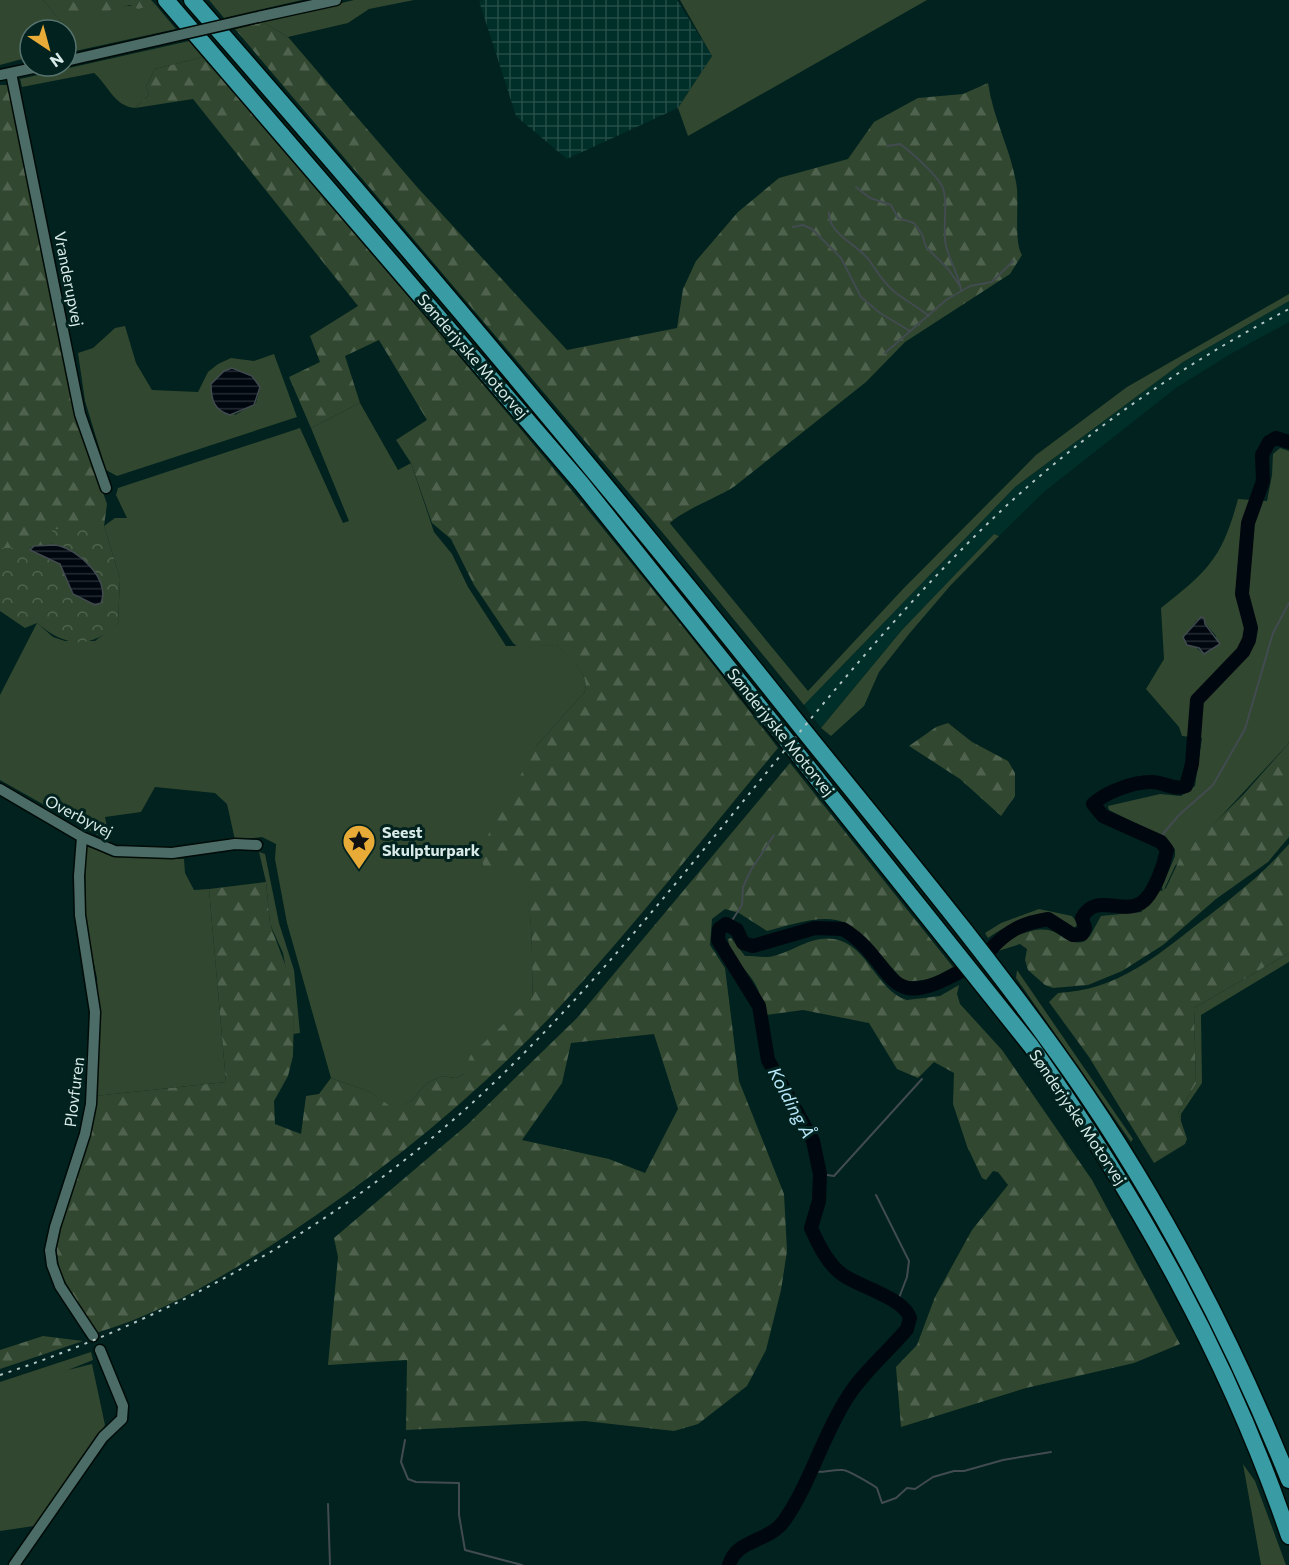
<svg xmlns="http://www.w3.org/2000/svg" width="1289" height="1565" font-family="Commissioner,sans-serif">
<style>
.built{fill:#002e28}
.industrial{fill:url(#industrial-grid)}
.green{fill:#32472f;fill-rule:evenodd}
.forest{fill:url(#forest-firs);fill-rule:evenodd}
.park{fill:url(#park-crowns)}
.water{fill:url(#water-rules);stroke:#414b50;stroke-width:1.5}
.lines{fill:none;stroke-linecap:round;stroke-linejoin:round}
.stream{stroke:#414b50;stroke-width:2}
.river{stroke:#00070f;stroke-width:14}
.minor-casing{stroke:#000b08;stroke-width:13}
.highway-casing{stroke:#000b08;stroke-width:19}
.minor{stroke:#4c6d67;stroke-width:10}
.highway{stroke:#399ba4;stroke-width:16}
.rail{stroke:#b0c5c2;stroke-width:2;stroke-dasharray:3 6;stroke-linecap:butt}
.minor-bridge-casing{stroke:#000b08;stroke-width:13;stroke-linecap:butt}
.minor-bridge{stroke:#4c6d67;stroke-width:10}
.labels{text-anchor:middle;stroke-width:6;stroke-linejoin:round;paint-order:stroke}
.street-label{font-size:16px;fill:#d9ebe8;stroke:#01221e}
.poi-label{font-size:16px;font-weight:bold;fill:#d9ebe8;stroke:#01221e;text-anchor:start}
.water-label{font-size:18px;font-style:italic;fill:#b7e6f9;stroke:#01221e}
</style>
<defs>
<pattern id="industrial-grid" width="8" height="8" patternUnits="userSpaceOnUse" patternTransform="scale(1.5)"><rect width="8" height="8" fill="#002e28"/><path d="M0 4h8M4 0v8" fill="none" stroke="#254c47"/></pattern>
<pattern id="forest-firs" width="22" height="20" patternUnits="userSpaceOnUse" patternTransform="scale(1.5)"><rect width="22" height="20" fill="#32472f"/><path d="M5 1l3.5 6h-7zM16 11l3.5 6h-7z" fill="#4f624d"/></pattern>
<pattern id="park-crowns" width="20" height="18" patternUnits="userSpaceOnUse" patternTransform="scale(1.5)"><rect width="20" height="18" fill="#32472f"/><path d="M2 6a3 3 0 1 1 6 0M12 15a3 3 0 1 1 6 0" fill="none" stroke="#4f624d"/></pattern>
<pattern id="water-rules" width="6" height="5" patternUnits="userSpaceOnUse" patternTransform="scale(1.5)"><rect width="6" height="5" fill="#00070f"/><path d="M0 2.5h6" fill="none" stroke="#252b32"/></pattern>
</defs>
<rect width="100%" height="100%" fill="#01221e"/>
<path class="built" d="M1289,301V322L1229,355L1176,388L1044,492L999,536L994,534L902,630L821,728L804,705L1015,487L1183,362Z"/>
<path class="industrial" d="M483,0H677L712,56L678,108L567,159L516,116L479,1Z"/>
<path class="green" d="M0,0H43L62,23C80,16 108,8 127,6C137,5 143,7 155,4L176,29L66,53V30H30V61L26,62V58L0,65Z
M209,0H302L224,18Z
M354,0H414L369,9L348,23L288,37L263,22Z
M680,0H927L688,136L678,108L712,56Z
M189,41L203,57L155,69L146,87L149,95L135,108C114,106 108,85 94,73L22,87L20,79Z
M1289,294V301L1183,362L1015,487L804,705L662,532L668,521L808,691L903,589L1036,455L1127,387Z
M125,326L136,363L152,390L198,392L208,372L218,364L231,358L254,361L274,354L297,417L117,476L106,470L85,401L78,353L93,348L115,328ZM211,384L260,387L256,403L235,415Z
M360,403L398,470L411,463L434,532L452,554L468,587L506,646L556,645C568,657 592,674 584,693L537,745L484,872H517C536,890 531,969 533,996L464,1074L456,1078L442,1076L427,1083L411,1101L394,1110L370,1092L331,1078L287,923L275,859L276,844L262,837L235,840L227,804L215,793L155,787L141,812L105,817L110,842L0,780V695L37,623L53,637L65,641H95L118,623L120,578L104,526L115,518H127L116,495L118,488L300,428L343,523L349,521L311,428Z
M1280,448L1289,451V743L1175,866L1163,892L1162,887L1175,856V849L1161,836L1109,810L1108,806L1160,794L1181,796L1195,786L1202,738L1182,736L1179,727L1146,689L1164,659L1161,608C1209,570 1222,558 1238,499L1267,501L1272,475L1273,454ZM1197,620L1205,623L1216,636L1213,646L1204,654L1183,637Z
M994,534L999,536L950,586L909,634L879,672L864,706L831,736L821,728L902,630Z
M85,846C118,857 149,858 184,859L185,873L194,890L209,889L226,1082L95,1096L99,1028L97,978L86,926Z
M259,852L265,854L279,923L294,970L300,1033L293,1034L294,1013L283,953L270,924L266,882Z
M1039,909L1072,916L1078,924L1073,929C1066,925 1059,919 1051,917C1030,911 1005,927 988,938L985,933L1001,923Z
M1289,953V962L1201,1015L1202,1083L1181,1114V1121L1178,1112L1196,1084L1194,1008Z
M1017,970L1133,1139L1131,1142L1016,978Z
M91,1352L93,1360L68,1370L92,1364L105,1425L49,1510L34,1526L0,1531V1382Z
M1243,1464L1255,1481L1286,1565H1261Z"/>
<path class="forest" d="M43,0H151L155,4L138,9L130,5L62,23Z
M263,22L288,37L417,187L567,350L677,328L683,289L696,261L738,212L779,178L848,159L874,122L918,98L963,94L988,83C993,118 1010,148 1016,182C1020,202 1013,240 1022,255L1010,274L905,342L866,382L735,486C714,500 673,513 662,532L235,29Z
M203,57C398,285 596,511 778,748C708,832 640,919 566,1000C484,1090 388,1168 287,1235C228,1274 164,1313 96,1333L60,1273L56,1246L95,1096L226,1082L209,889L266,882L270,924L289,975L294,1011L293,1056L288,1076L274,1101L275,1124L301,1134L306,1096L319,1094L331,1078L370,1092L394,1109L411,1101L427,1083L442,1076L456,1078L464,1074L470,1056L533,996C531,969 536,890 516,872H484L481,848L537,745L584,693C592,674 568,658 556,645L518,647L513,643L474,585L451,539L432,523L411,463L396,440L427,420L379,340L345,356L360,403L311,428L289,377L320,362L310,336L358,306L193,99L135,108L149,95L146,87L155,69Z
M0,85H8L91,459L107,504L104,526L52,530L54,543L28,548H0Z
M948,723L972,742L1008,761L1015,773V796L1001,816L960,779L909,746L936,727Z
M1289,743V837L1268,862L1216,899L1163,945L1122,971L1088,985L1053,988L1045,985L1028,970L1025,960L1027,949L1020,944L998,951C1004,941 1010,937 1021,934C1062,919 1058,946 1083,942L1090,936L1101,916L1142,912L1140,908L1153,899L1158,890L1162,891L1166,888L1181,856L1244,794Z
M790,763L953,967L931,979L905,982C889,966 858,923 836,920C814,916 788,926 767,931L739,913L725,909L712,919L710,945L725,968L739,1081L784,1194L787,1251L781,1290L766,1350L747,1386L698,1424L674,1431L585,1421L406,1430L407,1360L328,1365L338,1257L334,1238L467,1125L577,1018ZM654,1034L678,1109L645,1173L609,1159L522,1140L562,1083L571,1043Z
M1289,844V953L1194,1008L1196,1084L1178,1112L1187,1139L1185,1144L1154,1163L1089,1057L1049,1002L1058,993C1117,990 1154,958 1199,923C1232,898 1262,875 1289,844Z
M731,938L745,956C752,956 761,957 768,957C791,954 809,935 834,939C869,945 876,991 907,1000L940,996L959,985L957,994L960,1004L1002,1050L1092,1180L1180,1344L1134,1363L1026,1388L901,1427L896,1367L917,1345L935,1297L972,1230L1008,1185L998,1172L993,1171L986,1180L982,1178L967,1146L953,1104L954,1073L934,1062L918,1078L897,1069L869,1023L803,1010L766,1015C762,1003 760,990 752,979C743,966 730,957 728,939Z
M43,1336L83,1341L0,1369V1350Z"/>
<path class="park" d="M85,525L104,526L120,578L118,623C91,650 65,647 37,623L25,628L0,611V548H28L53,543L52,530Z"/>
<path class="water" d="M232,368L252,376L260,387L254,405L230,415C214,410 211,400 211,384L224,371Z
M55,545C77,548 111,579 101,603L95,605L73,594L60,564L30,550L34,546Z
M1201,617L1204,618L1205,624L1220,644L1204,654L1199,648L1187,645L1183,637Z"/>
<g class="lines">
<path class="stream" d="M887,146L900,144C911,152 935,173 942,186C949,200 942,230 946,246C950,262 959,275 961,290
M856,187L870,198L891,205L898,218L914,223L922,234L926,247L948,269L960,286
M829,212C827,233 858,245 869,260C877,271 883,283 895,292C906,301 918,307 929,316
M793,227L803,225L812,229L841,258L861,297L880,313L910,331
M885,353L946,300L970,286L992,282L1013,261
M1157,841L1179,815L1213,785L1245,729L1273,633L1289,603
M729,925L742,905L743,887L751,870L774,835
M820,1174L834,1176L922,1079
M876,1195L909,1261L907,1277L897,1303
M405,1440L401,1462L408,1479L416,1482L459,1483V1515L465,1550L522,1565
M810,1471C822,1474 831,1469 843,1470C848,1470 873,1485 877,1488L882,1503L896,1498L907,1488L915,1489L933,1477L954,1471H964L1003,1460L1051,1452
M328,1504L330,1565"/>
<path class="river" d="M991,949C1008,930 1023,923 1048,919L1073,935L1082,934L1085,928L1082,918C1095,892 1121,915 1141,903C1154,895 1164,865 1167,850L1161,842L1103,816L1093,804C1106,792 1133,782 1150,782C1163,781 1173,791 1186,786L1192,764L1197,700L1243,652L1249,640L1251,628L1242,594L1248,523L1263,481L1262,455L1269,442L1276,438L1289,442
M729,1565C736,1539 769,1542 784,1521C810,1484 822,1437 847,1398C863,1372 888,1352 907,1329L910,1318C904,1298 860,1287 843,1275C828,1265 818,1244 811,1228L819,1201L820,1174L813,1141L768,1060L759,1006L718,940L719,929L726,924L737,930L743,943L753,946L815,928L843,929C897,962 882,1017 961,971"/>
<defs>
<path id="minor" d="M258,17L336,0
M66,61L158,40
M11,73L80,414L106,488
M0,75L43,66
M0,789L82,837L115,851L172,853L235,844L257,845
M82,837L79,876L80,915L95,1012L91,1104L85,1134L55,1227L50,1250L52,1265L60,1286L93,1336
M14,1565L103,1437L122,1419L123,1406L100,1350"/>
<path id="highway" d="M166,0L581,483L1031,1046C1138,1198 1229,1359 1289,1536
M192,0C400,237 604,479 801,727C892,840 986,952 1070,1071C1159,1198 1231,1336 1289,1480"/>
</defs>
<use href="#minor" class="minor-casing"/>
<use href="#highway" class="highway-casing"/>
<use href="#minor" class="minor"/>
<use href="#highway" class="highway"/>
<path class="rail" d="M0,1375C189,1312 364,1211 507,1070C677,903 809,700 979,532C1070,442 1176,368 1289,309"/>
<defs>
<path id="minor-bridge" d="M158,40L258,17"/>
</defs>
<use href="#minor-bridge" class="minor-bridge-casing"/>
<use href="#minor-bridge" class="minor-bridge"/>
</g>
<defs>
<symbol id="sight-pin" viewBox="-11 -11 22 30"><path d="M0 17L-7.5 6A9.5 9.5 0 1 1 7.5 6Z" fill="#e8ab37" stroke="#01221e"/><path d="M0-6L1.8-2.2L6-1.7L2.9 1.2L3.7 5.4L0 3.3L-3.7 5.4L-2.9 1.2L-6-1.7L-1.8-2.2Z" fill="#111"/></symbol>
</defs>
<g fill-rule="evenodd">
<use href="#sight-pin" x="340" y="822" width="38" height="52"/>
</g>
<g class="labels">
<g class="street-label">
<text transform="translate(69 279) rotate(79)" y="6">Vranderupvej</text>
<text transform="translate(473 356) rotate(49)" y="6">Sønderjyske Motorvej</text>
<text transform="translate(781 732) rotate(51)" y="6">Sønderjyske Motorvej</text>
<text transform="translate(79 816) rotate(27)" y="6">Overbyvej</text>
<text transform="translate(74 1092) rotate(-83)" y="6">Plovfuren</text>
<text transform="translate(1078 1117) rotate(56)" y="6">Sønderjyske Motorvej</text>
</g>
<g class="poi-label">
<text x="382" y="838">Seest<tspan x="382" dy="18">Skulpturpark</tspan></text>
</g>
<g class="water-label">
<text transform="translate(791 1103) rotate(62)" y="6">Kolding Å</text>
</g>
</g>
<g transform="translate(48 48) rotate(144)"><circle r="28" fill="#01221e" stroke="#57726f" stroke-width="1.5"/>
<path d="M0-4.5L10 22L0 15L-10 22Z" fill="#e8ab37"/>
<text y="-9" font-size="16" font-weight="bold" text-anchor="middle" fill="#d9ebe8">N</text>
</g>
</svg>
